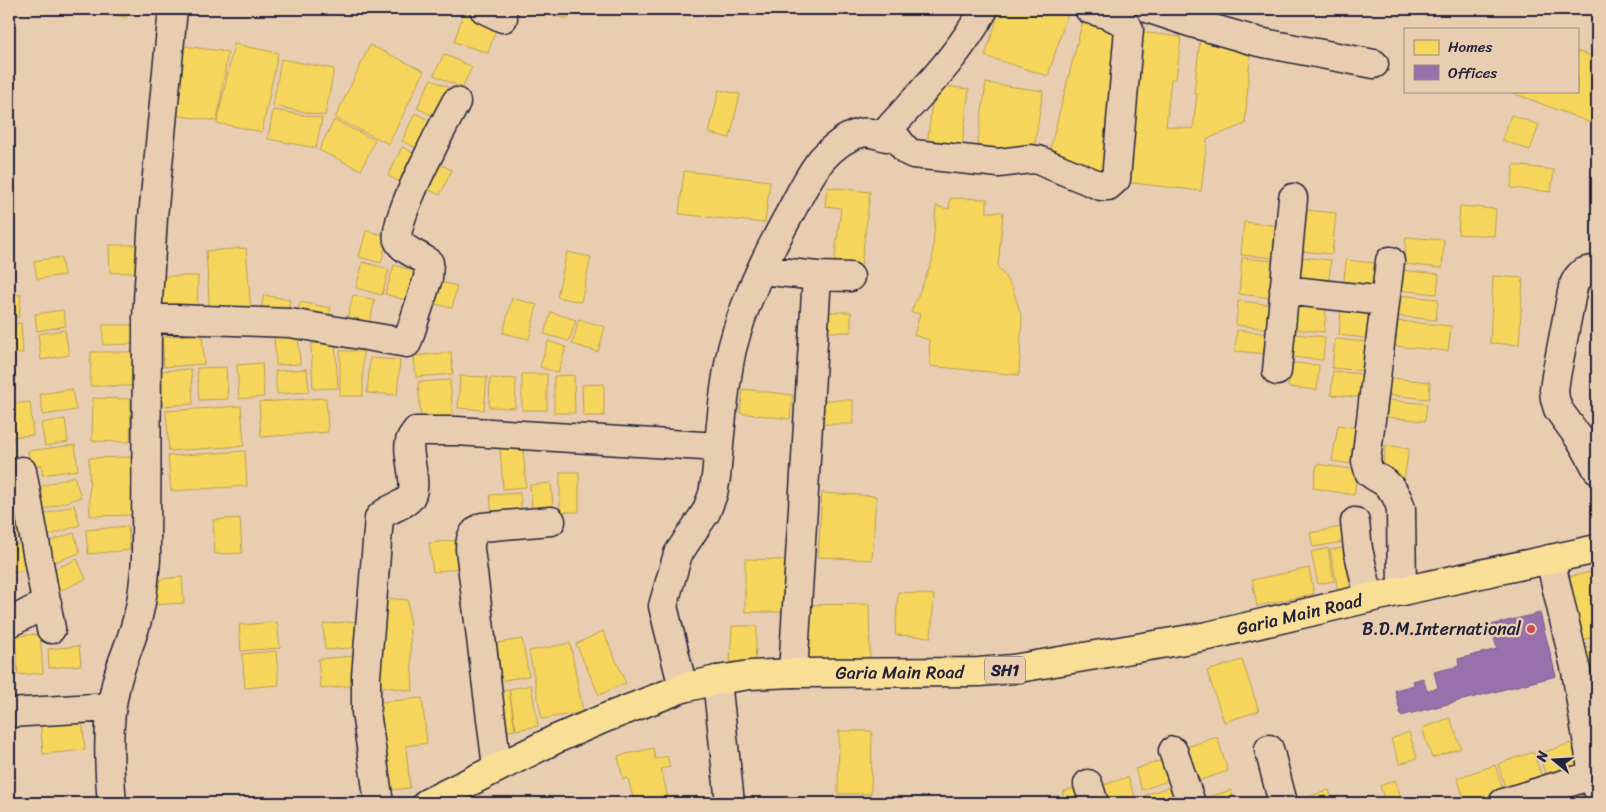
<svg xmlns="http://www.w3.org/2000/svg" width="1606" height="812" font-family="Sriracha,sans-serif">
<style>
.homes{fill:#f6d55c;stroke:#b69f52}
.offices{fill:#9970ab;stroke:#755989}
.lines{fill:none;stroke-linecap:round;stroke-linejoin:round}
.minor-casing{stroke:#22223b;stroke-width:31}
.major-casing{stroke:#22223b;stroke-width:31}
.minor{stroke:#e9cdb0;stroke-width:28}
.major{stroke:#f9df96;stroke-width:28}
.poi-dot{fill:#d1495b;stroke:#e9cdb0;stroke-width:2}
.labels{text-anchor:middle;stroke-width:5;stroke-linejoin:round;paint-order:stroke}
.shield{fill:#e9cdb0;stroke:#5e555e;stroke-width:1}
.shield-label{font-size:16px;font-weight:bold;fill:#22223b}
.street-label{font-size:18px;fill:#22223b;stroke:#e9cdb0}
.poi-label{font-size:18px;fill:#22223b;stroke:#e9cdb0;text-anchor:end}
</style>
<rect width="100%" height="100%" fill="#e9cdb0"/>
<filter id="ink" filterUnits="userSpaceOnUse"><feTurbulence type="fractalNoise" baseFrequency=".02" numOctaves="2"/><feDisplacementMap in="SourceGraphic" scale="10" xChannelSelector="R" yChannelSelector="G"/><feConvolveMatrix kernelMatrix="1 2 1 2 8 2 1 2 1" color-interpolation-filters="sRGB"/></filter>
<g filter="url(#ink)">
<path class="homes" d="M105,9H128L126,18L105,11Z
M544,9H571L568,19L543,13Z
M1000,9H1069L1048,76L985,56Z
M464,12L498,23L488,53L454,42Z
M1082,24L1123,29L1105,179L1049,153Z
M1140,32L1181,37L1176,79H1171L1166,126L1193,129L1197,94L1194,93L1200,39L1251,44L1245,124L1207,139L1201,191L1124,182Z
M234,44L278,53L262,132L217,123Z
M370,45L424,71L389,144L335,118Z
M184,46L228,52L217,121L173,115Z
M1577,51L1597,58V116L1594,124L1513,93V91H1577Z
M444,54L472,67L462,88L434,75Z
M281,59L334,69L325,116L273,106Z
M431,79L456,91L442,120L417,108Z
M986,83L1043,91L1033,155L977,147Z
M934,85L969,89L962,149L927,146Z
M719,90L740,94L730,138L709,133Z
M273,110L322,118L316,148L268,139Z
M415,113L436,124L423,151L402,141Z
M1511,115L1539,125L1530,150L1502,140Z
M334,120L375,140L361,170L319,150Z
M402,147L421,157L407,185L388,176Z
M431,160L452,170L440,195L418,185Z
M1514,165L1554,170L1551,192L1511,188Z
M684,171L770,181L765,223L679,214Z
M827,187L870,192L861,268L834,264L841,208L825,206Z
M950,198L987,199V212H1003L998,267L1012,287L1022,318L1019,375L930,366L929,340L914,335L920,314L911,312L932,262L936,206L949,209Z
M1460,206L1496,209L1494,236L1458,234Z
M1305,210L1336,213L1332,254L1301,251Z
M1244,222L1280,226L1276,258L1241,255Z
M366,231L388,236L381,263L359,257Z
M1406,237L1444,240L1442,268L1404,264Z
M109,245H136L137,272L110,273Z
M246,248L251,314L210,317L206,251Z
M567,252L591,257L581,302L557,297Z
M61,257L64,275L37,279L34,261Z
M1300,257L1331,260L1328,286L1298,283Z
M1242,258L1276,261L1272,298L1239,294Z
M1346,260L1383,264L1380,294L1343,290Z
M363,262L389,269L382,295L356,288Z
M394,265L424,274L415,303L385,294Z
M1400,270L1439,274L1437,294L1398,290Z
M162,276H198L197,313H162Z
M1493,276L1523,278L1519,345L1490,343Z
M433,280L457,286L452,308L428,302Z
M9,294L21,295L19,317L9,316Z
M264,295L290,300L286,318L260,313Z
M353,295L375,300L367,332L345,327Z
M1398,295L1438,299L1436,320L1396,316Z
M512,298L537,305L529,339L503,333Z
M1238,301L1274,305L1272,329L1236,325Z
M300,302L331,308L327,324L296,318Z
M1296,306L1326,309L1324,332L1293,329Z
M63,310L66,326L37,331L35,314Z
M1341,311L1376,314L1374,339L1339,335Z
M551,312L576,320L569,341L544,334Z
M819,312H851V332H819Z
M579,319L605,327L598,352L572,344Z
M1398,321L1451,326L1448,351L1395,346Z
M21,323L23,353L9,354V324Z
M103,325H133V344L103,345Z
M65,330L69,355L41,360L38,334Z
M1237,330L1270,334L1268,354L1235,351Z
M202,334L204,364L164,367L162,337Z
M298,334L300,364L276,365L274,335Z
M1294,334L1325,337L1323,360L1291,357Z
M1335,339L1378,343L1375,372L1332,368Z
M548,341L566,347L558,373L540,367Z
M335,342L338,388L313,389L311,344Z
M340,351H363V396H340Z
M91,352H136L135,386H90Z
M451,352L453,374L416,377L414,356Z
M370,358L400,360L397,395L367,393Z
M262,363L264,397L239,399L237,365Z
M1291,363L1319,365L1317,390L1288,387Z
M226,367L228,399L199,400L197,368Z
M191,369L193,404L163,406L161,371Z
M307,369L309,392L277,394L275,371Z
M1333,371L1370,375L1368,398L1331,395Z
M522,374H547V410H522Z
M574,375L575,413H554V376Z
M460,376L487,377L484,410L458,408Z
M490,378L516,379L515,408L489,407Z
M1390,378L1430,382L1429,399L1389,395Z
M450,380L453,416L421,418L418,382Z
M604,384V416H583L582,385Z
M72,389L76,410L43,415L40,394Z
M743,389L793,395L790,419L740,413Z
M93,398L131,399L130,442L92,441Z
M326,398L328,432L261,437L259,402Z
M815,400H853V424H815Z
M1388,400L1427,404L1425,421L1386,417Z
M30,402L33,435L9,437V404Z
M241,406L244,446L169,451L166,411Z
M65,419L68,442L45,446L41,423Z
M1338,425L1363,429L1358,465L1332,461Z
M14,438L17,468L9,469V439Z
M75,445L78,470L42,475V465L30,467L28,451Z
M1386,445L1409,449L1404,480L1381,476Z
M523,446L526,487L503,489L500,448Z
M245,451L247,486L171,491L168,456Z
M131,457L132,515L90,516L89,458Z
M1317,464L1358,470L1354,495L1313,488Z
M560,472H579V512H560Z
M74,476L81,497L39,511L33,489Z
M551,483L554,518L533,520L530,485Z
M21,487L23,512L9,513V488Z
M520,493L522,520L493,523L490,495Z
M822,493L876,496L872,560L818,557Z
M74,505L80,525L42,538L35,517Z
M24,517L26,537L9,539V519Z
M240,518L242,553L215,554L213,520Z
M128,526L130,550L88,554L86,530Z
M1341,527L1344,542L1313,547L1310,533Z
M74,533L80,553L46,565L39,545Z
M457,540L461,568L433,572L429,543Z
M28,543L30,570L9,572V545Z
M1349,547L1357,588L1338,591L1330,550Z
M1328,548L1334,581L1318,584L1311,552Z
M77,559L86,579L51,595L42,575Z
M745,559L787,560L786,612H745Z
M1309,568L1314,594L1257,606L1252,580Z
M1595,571L1597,580V636L1579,641L1564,578Z
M182,577L184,603L151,605L149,580Z
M898,592L934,595L931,637L895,635Z
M384,598L408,600L413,691L372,685Z
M869,604L870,659L801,660L800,605Z
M360,621L362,647L325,650L323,624Z
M277,622L280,648L241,651L239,625Z
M732,626H757L755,663L730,662Z
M603,631L626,683L599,695L576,644Z
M40,634L43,673L18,675L15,636Z
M522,639L529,676L491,682L486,645Z
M570,643L583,712L542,719L529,651Z
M79,646L81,665L49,668L48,649Z
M1593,646L1597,660V673L1583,677L1577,650Z
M276,651L279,685L245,688L242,654Z
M354,656L356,685L321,689L318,659Z
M1242,660L1259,711L1224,722L1207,671Z
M531,685L538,726L516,730L509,689Z
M509,690L515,730L494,733L488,694Z
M422,698L427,743L406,746L410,788L390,790L380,702Z
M82,716L85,750L43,754L40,720Z
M1450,718L1461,748L1432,758L1422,728Z
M839,731H872L871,794H838Z
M1409,732L1417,758L1400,764L1391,739Z
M1217,737L1228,771L1192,783L1181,749Z
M1571,743L1580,769L1547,780L1539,754Z
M653,748L655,759L667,756L670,767L661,769L669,802L676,800V803H630L634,802L628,778L623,779L618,756Z
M1533,752L1543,780L1507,793L1498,764Z
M1163,760L1170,780L1142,790L1135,769Z
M1495,765L1505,795L1481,803H1466L1457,778Z
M1128,777L1137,803H1099L1094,788Z
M1395,780L1403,803H1386L1380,786Z
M1172,786L1178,803H1148L1145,795Z
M1078,787L1083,803H1066L1062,792Z
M1231,790L1235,803H1198L1197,801Z
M1329,790L1333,803H1293V802Z"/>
<path class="offices" d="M1540,613L1556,676L1401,716L1395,690L1414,685L1413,681L1423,678L1427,691L1438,688L1434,672L1459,666L1458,659L1497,649L1491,625Z"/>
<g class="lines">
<defs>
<path id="minor" d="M484,9L503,18
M1150,9L1189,22L1259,42L1374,64
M889,129L907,151L913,154L999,163L1031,159L1038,160L1101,186H1108L1116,179L1129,29C1122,17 1102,13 1089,9
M1390,261L1366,461L1369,472C1373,476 1378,478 1383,481C1393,488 1398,497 1401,509L1402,591
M761,270L817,276L793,673
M1597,270C1584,269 1577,275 1573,287L1556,376L1554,390L1555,399L1558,409L1584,445L1597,469
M817,276L850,277
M1284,290L1384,301
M147,318L290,323L407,343L428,278L429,263C420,255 403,251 398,240C391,223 445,122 456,102
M1277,371L1293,198
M22,471L51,629
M1355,522L1358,549L1369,598
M1550,559L1576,671L1593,775L1597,788
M9,623L47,603
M717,680L730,803
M683,688L663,606L678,554L706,512L713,494L716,477C720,436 723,390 732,349C744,301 766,257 790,213C800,195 809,174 823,158C832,148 847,136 861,133C869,131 878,135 887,137L888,130L893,124C926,88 961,52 984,9
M9,713L112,707
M1269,749L1283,803
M1173,751L1191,803
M497,767L470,549C470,538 472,533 482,527L551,521
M1088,784L1094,803
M112,803C109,770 107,722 115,689C119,667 129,648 135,627C142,605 144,583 146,559L147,318L153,217L173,9
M379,803L366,712V676L379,518C387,508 401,507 409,499C420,487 406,455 410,441C411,437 415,433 416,431H456L719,447
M1503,803L1593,775"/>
<g id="major">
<path id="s1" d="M427,803L556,739L605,718L683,688L717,680L750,675L793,673L979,672L1013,669L1208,636L1369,598L1597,549"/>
</g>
</defs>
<use href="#minor" class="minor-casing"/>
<use href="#major" class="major-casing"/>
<use href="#minor" class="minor"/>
<use href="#major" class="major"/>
</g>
</g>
<circle class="poi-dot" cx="1531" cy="629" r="5"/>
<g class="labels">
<rect class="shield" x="985" y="656.5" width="40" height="27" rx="4"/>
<g class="shield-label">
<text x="1005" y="676">SH1</text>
</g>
<g class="street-label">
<text dy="6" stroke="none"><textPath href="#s1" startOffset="904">Garia Main Road</textPath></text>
<text dy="6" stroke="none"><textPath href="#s1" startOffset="499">Garia Main Road</textPath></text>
</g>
<g class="poi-label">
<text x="1521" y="635">B.D.M.International</text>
</g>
</g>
<rect width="1606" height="812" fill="none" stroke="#e9cdb0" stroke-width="30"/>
<rect x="15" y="15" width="1576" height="782" fill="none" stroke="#22223b" stroke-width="2" filter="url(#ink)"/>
<rect x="1404" y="28" width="175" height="65" fill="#e9cdb0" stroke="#998981"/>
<rect x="1414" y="40" width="25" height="15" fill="#f6d55c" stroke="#998981"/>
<text x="1448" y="52" font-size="15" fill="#22223b">Homes</text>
<rect x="1414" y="65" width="25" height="15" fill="#9970ab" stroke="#998981"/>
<text x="1448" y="78" font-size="15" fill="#22223b">Offices</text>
<g transform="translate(1554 760) rotate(288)" stroke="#e9cdb0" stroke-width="4" paint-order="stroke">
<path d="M0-4L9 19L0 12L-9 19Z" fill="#22223b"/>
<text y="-8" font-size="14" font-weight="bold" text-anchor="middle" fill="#22223b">N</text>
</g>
</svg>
